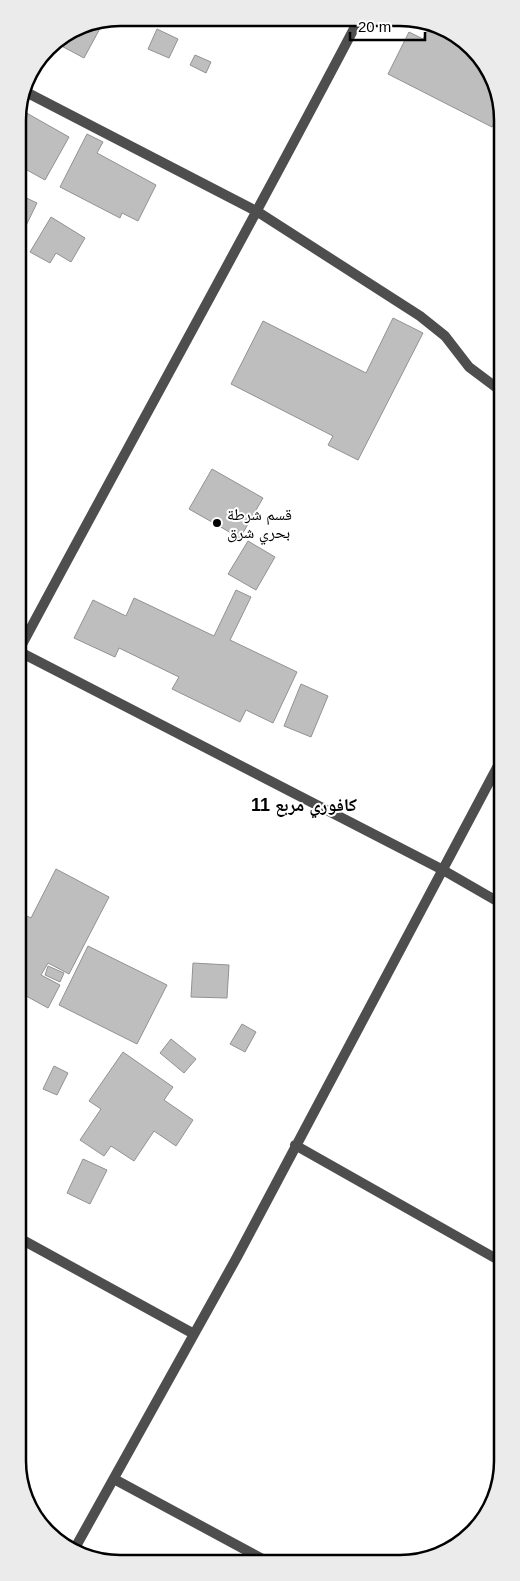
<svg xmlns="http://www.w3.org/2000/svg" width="520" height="1581" font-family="Helvetica,'Noto Naskh Arabic',sans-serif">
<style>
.building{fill:#bebebe;stroke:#929292}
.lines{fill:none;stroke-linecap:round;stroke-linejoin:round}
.street{stroke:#4e4e4e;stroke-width:10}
.poi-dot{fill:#000;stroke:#fff;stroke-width:2}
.labels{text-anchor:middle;stroke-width:4;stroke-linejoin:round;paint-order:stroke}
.poi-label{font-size:16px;fill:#000;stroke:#fff;text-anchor:start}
.neighbourhood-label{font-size:18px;font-weight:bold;fill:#000;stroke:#fff}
.rim{fill:none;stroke:#000;stroke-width:2.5}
</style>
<rect width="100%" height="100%" fill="#fff"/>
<path class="building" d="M104,21L84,58L54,42L81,25Z
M430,25L473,48L501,100V109L492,127L388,74L409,32L423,39Z
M157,29L178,39L169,58L148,49Z
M195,55L211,62L206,73L190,65Z
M23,111L69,137L45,180L18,165V120Z
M87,134L103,142L97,153L156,185L138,221L122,213L120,218L60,187Z
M18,194L37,203L18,242Z
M51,217L85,238L71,262L56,253L50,263L30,252Z
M393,318L423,333L358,460L328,445L333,436L231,384L263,321L366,373Z
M212,469L263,498L240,538L189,509Z
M248,541L275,557L256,590L228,574Z
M236,590L251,597L230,640L297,672L273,723L246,710L240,722L172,689L179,677L119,648L115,657L74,638L93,600L126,616L134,598L214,636Z
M301,684L328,696L311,737L284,726Z
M56,869L109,897L69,974L48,963L41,975L60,985L48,1008L19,992V912L31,918Z
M88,946L167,985L137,1044L59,1005Z
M193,963L229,965L227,998L191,997Z
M48,966L64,973L60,982L45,975Z
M242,1024L256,1032L245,1052L230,1044Z
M171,1039L196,1059L184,1073L160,1053Z
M123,1052L173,1087L164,1100L193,1120L176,1146L154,1131L134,1161L111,1146L104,1156L80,1140L101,1109L89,1101Z
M54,1066L68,1073L57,1095L43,1089Z
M83,1159L107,1170L90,1204L67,1193Z"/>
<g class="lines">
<path class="street" d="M24,91L258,212L420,316L445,336L469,367L501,391
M18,651L443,870L502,904
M18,652C131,440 248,231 359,19
M295,1145L502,1262
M19,1238L194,1334
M114,1479L268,1562
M75,1548L237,1257L501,760"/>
</g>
<circle class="poi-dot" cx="217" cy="523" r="5"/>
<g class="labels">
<g class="poi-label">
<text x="227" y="520">قسم شرطة<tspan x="227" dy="18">بحري شرق</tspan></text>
</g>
<g class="neighbourhood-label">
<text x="304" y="811">كافوري مربع 11</text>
</g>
</g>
<path d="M0 0H520V1581H0ZM120 26H400A94 94 0 0 1 494 120V1461A94 94 0 0 1 400 1555H120A94 94 0 0 1 26 1461V120A94 94 0 0 1 120 26Z" fill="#ebebeb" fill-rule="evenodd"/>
<path class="rim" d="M120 26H400A94 94 0 0 1 494 120V1461A94 94 0 0 1 400 1555H120A94 94 0 0 1 26 1461V120A94 94 0 0 1 120 26Z"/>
<path d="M350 32v8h75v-8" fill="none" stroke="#000000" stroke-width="2.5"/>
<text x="358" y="32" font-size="15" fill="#000000" stroke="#ffffff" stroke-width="4" paint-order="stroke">20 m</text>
</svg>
